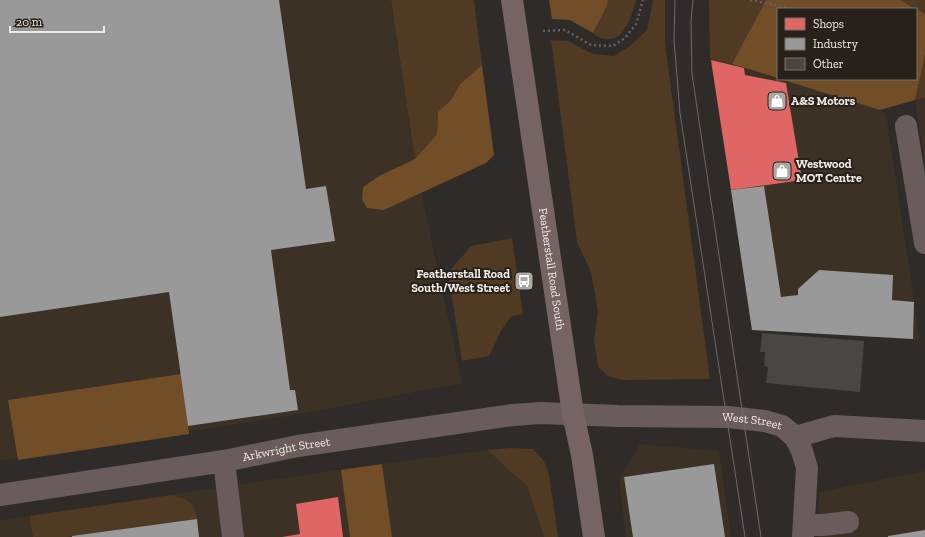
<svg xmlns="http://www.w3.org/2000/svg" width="925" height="537" font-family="'Zilla Slab',serif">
<rect width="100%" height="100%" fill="#2e2b28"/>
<path fill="#3b3124" d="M 0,0 L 391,0 L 417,172 L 462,383 L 301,414 L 0,461 Z
M 710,59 L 732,64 L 880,110 L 886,114 L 920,340 L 752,330 Z
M 640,444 L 719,451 L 731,537 L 626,537 L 619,480 Z
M 487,450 L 527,486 L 544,537 L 0,537 L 0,520 L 323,472 Z
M 925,471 L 925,537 L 818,537 L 819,492 Z"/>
<path fill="#3d3025" d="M 925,98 L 925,164 L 915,100 Z"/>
<path fill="#503a23" d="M 391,0 L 474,0 L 482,65 L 460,84 L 450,102 L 438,112 L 437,134 L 415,159 Z
M 608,0 L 636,0 C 632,15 624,46 601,38 C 598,37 595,35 593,33 L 607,6 Z
M 653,0 L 665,0 L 665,43 L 710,379 L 622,380 L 608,376 L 598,367 L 594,339 L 598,311 L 591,272 L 577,242 L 551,40 L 568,41 L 593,54 L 614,56 L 630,46 L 647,30 Z
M 709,0 L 766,0 L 732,64 L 710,59 Z
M 900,0 L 925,0 L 925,14 Z
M 925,55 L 925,98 L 915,100 Z
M 512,238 L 523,314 L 512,316 L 502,329 L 489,356 L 462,361 L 448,273 L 471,246 Z
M 511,448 L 533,449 L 544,461 L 549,474 L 558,537 L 544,537 L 527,486 L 487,450 Z
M 173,495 C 188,500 195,502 197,519 L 66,537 L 33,537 L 30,516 Z"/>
<path fill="#714e27" d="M 549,0 L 608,0 L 607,6 L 593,33 L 570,20 L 552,19 Z
M 766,0 L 900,0 L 925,14 L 925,55 L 915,100 L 880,110 L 780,79 L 916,79 L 916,9 L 778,9 L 778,78 L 732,64 Z
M 482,65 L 494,155 L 486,163 L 384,210 L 367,208 L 362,199 L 363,187 L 379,176 L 415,159 L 437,134 L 438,112 L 451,100 L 460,84 Z
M 181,374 L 189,434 L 18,460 L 8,400 Z
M 382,464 L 392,537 L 350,537 L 341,470 Z"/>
<path fill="#e06666" d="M 711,60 L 744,68 L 745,75 L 786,83 L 802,180 L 731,190 Z
M 338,497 L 343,537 L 282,537 L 300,534 L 296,504 Z"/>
<path fill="#999" d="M 0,0 L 279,0 L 306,189 L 326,186 L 335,241 L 271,250 L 290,390 L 295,390 L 298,410 L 188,426 L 169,292 L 0,317 Z
M 764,186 L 781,297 L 798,295 L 798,289 L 819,270 L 893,275 L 892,300 L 914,302 L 913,339 L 752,330 L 731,190 Z
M 714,464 L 725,537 L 633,537 L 624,477 Z
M 197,519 L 199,537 L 72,537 L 72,536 Z
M 925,530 L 925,537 L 888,537 L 888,536 Z"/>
<path fill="#494643" d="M 762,333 L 864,341 L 860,392 L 766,383 L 768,367 L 764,366 L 765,352 L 760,352 Z"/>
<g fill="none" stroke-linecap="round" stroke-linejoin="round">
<path stroke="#685f5e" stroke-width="2.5" stroke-dasharray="2 3" stroke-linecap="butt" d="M 750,0 L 796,9
M 543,31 L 565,30 L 591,45 L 613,46 L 625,38 L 636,24 L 643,0
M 916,50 L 925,55"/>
<g stroke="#6a5c5c" stroke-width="22">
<path d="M 906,126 L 925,243"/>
<path d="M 795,437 L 834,426 L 925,431"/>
<path d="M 224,461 L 233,537"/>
<path id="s1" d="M 0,495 L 224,461 L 298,446 L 513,415 L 541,413 L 618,416 L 728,417 L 765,421 L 782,426 L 795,437 L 802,451 L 807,468 L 803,537"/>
<path d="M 804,525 L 823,525 L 848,522"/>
</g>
<path stroke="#766464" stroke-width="22" id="s2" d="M 512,0 L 573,414 L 582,455 L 594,537"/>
<path stroke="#716867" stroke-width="1" d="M 675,0 L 674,40 L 680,113 L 745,537
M 693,0 L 691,21 L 692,74 L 761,537"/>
</g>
<defs>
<g id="shop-square" transform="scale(1)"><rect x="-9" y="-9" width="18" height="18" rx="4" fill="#aba7a3" stroke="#28211b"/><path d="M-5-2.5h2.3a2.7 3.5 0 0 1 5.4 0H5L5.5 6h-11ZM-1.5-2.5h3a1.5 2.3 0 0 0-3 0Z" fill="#fff"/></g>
<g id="bus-square" transform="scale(1)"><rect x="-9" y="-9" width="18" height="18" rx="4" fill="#aba7a3" stroke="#28211b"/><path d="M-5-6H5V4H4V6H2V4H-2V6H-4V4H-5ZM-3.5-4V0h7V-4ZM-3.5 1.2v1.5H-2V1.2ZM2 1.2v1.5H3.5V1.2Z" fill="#fff"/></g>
</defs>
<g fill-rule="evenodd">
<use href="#shop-square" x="777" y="101"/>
<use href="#shop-square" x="782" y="171"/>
<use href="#bus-square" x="524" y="281"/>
</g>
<g text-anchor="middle" stroke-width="4" stroke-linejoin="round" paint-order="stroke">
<g font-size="12" font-weight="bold" fill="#efeae5" stroke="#28211b" text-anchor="start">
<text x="791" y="105">A&amp;S Motors</text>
<text x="796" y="168">Westwood<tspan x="796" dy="14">MOT Centre</tspan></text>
<text x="510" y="278" text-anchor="end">Featherstall Road<tspan x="510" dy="14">South/West Street</tspan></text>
</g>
<g font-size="12" fill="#efeae5" stroke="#28211b">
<text dy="4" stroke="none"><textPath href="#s2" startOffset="272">Featherstall Road South</textPath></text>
<text dy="4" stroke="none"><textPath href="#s1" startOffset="759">West Street</textPath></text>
<text dy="4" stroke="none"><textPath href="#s1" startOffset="290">Arkwright Street</textPath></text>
</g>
</g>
<rect x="777" y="8" width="140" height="72" fill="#28211b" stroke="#78716c"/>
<rect x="785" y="18" width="20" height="12" fill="#e06666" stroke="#78716c"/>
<text x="813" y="28" font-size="12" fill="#efeae5">Shops</text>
<rect x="785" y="38" width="20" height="12" fill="#999999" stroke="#78716c"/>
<text x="813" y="48" font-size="12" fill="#efeae5">Industry</text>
<rect x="785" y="58" width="20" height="12" fill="#494643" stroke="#78716c"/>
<text x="813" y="68" font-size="12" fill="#efeae5">Other</text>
<path d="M10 26v6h94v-6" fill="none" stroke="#efeae5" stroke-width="2"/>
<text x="16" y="26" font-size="12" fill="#efeae5" stroke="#28211b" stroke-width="3" paint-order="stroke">20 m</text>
</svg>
